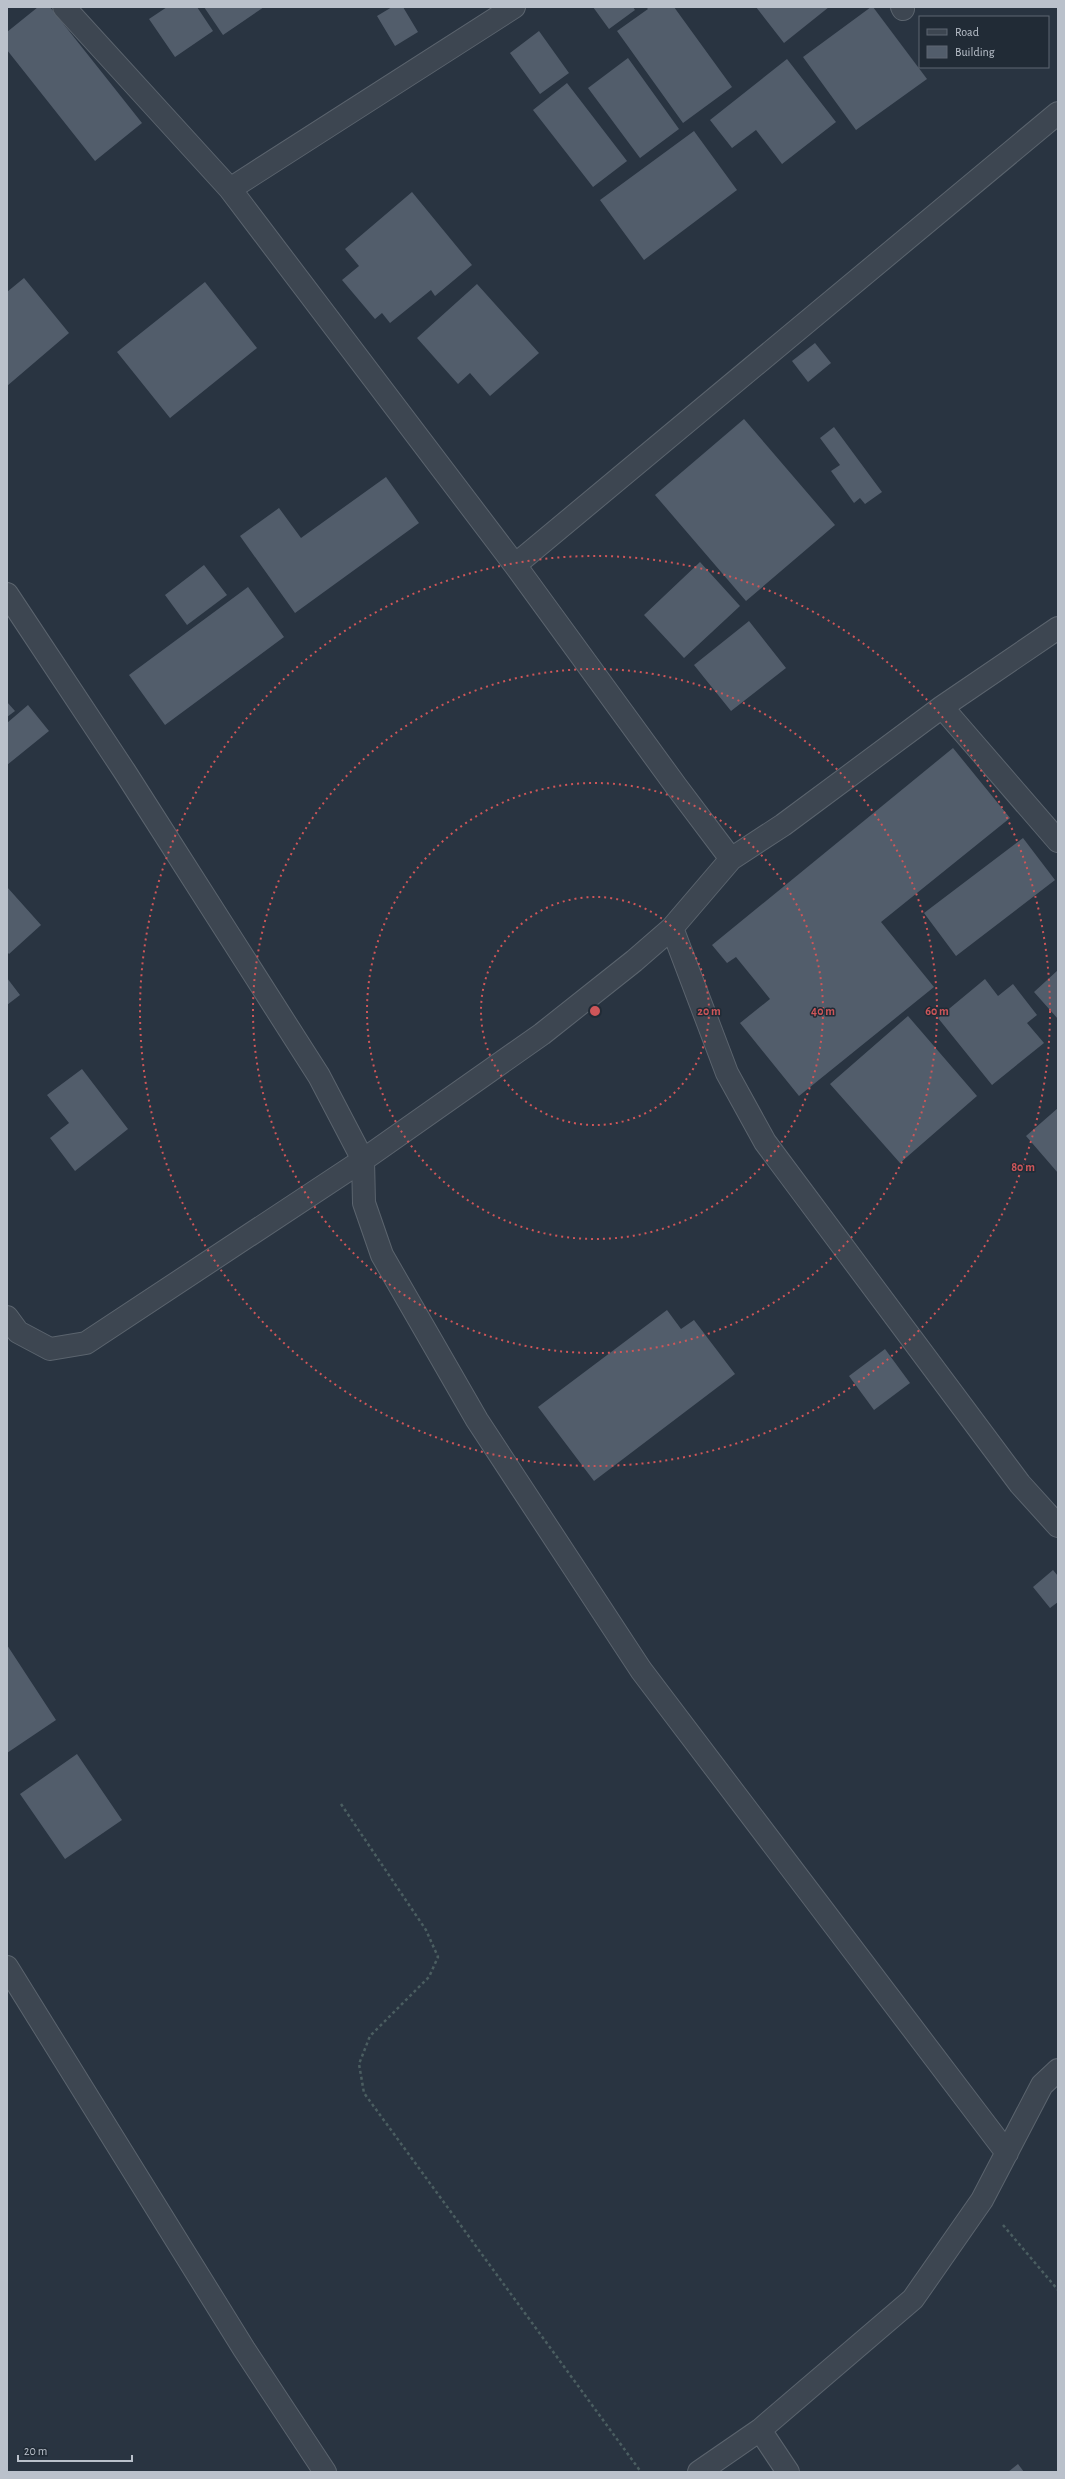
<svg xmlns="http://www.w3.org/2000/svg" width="1065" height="2479" font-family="'Alegreya Sans',sans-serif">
<rect width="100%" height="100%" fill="#293441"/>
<path fill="#525d6b" d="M 38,7 L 50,7 L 142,123 L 95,161 L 7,50 L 7,32 Z
M 167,7 L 197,7 L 213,31 L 175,57 L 149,19 Z
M 204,7 L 264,7 L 223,35 Z
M 392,7 L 403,7 L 418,32 L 395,46 L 377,16 Z
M 593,7 L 633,7 L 635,10 L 609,29 Z
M 646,7 L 674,7 L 732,87 L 683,123 L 617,31 L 648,9 Z
M 756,7 L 829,7 L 784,43 Z
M 871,7 L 873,7 L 927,79 L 856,130 L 803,57 Z
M 539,31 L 569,73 L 540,94 L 510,53 Z
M 628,58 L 679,129 L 640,158 L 588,88 Z
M 787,59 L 836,122 L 782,164 L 756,130 L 732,148 L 710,120 Z
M 567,83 L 627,161 L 593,187 L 533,110 Z
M 694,131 L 737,190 L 644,260 L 600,200 Z
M 412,192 L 472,265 L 435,296 L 431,290 L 390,323 L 382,313 L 375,319 L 342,280 L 359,266 L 345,249 Z
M 24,278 L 69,333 L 7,386 L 7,292 Z
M 205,282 L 257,348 L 170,418 L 117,352 Z
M 477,284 L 539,353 L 490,396 L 470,373 L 458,384 L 417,338 Z
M 815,343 L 831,363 L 808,382 L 792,361 Z
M 744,419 L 835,525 L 746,601 L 655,495 Z
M 834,427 L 882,492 L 865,504 L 860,498 L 854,503 L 831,471 L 840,465 L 820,438 Z
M 386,477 L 419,523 L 295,613 L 240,536 L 279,508 L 301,538 Z
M 700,562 L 740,606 L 684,658 L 644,615 Z
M 204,565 L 227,595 L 187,625 L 165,595 Z
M 248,587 L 284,637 L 165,725 L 129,675 Z
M 749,621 L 786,668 L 731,711 L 694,665 Z
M 7,702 L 15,711 L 7,717 Z
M 28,705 L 49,731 L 7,765 L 7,723 Z
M 953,748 L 1010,818 L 881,922 L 934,987 L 799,1096 L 740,1023 L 770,999 L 736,957 L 727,963 L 712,945 Z
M 1023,838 L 1055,880 L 956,956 L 924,913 Z
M 7,887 L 41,925 L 9,954 L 7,952 Z
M 1058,970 L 1058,1019 L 1034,992 Z
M 7,978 L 20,995 L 7,1005 Z
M 985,979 L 998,996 L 1013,984 L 1037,1015 L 1027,1023 L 1044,1043 L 992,1085 L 938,1018 Z
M 908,1016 L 977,1096 L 900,1163 L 830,1084 Z
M 82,1069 L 128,1129 L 75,1171 L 50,1138 L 69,1123 L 47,1095 Z
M 1058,1108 L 1058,1173 L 1026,1136 Z
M 667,1310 L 681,1329 L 694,1320 L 735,1374 L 594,1481 L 538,1407 Z
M 885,1349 L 910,1383 L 874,1410 L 849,1376 Z
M 1053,1570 L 1058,1576 L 1058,1602 L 1050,1608 L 1033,1587 Z
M 7,1645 L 56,1720 L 7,1753 Z
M 77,1754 L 122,1820 L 65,1859 L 20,1794 Z
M 1018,2464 L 1024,2472 L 1008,2472 Z"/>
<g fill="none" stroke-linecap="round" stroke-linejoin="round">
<g stroke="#5b646e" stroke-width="24">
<path id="minor" d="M 64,7 L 230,189 L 515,565 L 676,786 L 731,859
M 902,7 L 903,9
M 230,189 L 514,7
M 515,565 L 1058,113
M 7,594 L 125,772 L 319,1076 L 363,1160 L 364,1203 L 382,1255 L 477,1420 L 641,1670 L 1007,2153
M 942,707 L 1058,841
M 672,928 L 727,1073 L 765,1142 L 1020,1484 L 1058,1526
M 7,1317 L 18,1332 L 50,1349 L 86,1343 L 363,1160 L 542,1034 L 634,961 L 672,928 L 731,859 L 783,825 L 942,707 L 1058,628
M 7,1967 L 244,2349 L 325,2472
M 760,2430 L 788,2472
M 699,2472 L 760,2430 L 913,2299 L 982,2200 L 1042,2085 L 1058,2070"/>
</g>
<path stroke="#4b5e61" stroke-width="2.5" stroke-dasharray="3 3" stroke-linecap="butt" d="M 341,1804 L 426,1930 L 438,1957 L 429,1977 L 370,2036 L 359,2064 L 364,2093 L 641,2472
M 1003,2225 L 1058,2290"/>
<use href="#minor" stroke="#3d4651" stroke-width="22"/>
</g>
<g fill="none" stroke="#ce5659" stroke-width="2" stroke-dasharray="2 4">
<circle cx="595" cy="1011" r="114"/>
<circle cx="595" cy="1011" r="228"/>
<circle cx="595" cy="1011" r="342"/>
<circle cx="595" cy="1011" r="455"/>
</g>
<circle cx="595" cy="1011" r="6" fill="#ce5659" stroke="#212b36" stroke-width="2"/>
<g font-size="12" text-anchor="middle" font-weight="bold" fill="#ce5659" stroke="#212b36" stroke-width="3" stroke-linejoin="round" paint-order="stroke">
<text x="709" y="1015">20 m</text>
<text x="823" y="1015">40 m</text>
<text x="937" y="1015">60 m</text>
<text x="1023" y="1171">80 m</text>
</g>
<rect width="1065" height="2479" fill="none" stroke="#bac1cb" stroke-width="16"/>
<rect x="919" y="16" width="130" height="52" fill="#212b36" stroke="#5e6772"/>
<rect x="927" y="29" width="20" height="6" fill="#3d4651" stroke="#5e6772"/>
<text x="955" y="36" font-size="12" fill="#bac1cb">Road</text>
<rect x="927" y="46" width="20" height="12" fill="#525d6b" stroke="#5e6772"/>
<text x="955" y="56" font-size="12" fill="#bac1cb">Building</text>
<path d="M18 2455v6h114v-6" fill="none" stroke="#bac1cb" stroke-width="2"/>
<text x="24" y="2455" font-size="12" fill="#bac1cb" stroke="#212b36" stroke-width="3" paint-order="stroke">20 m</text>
</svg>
